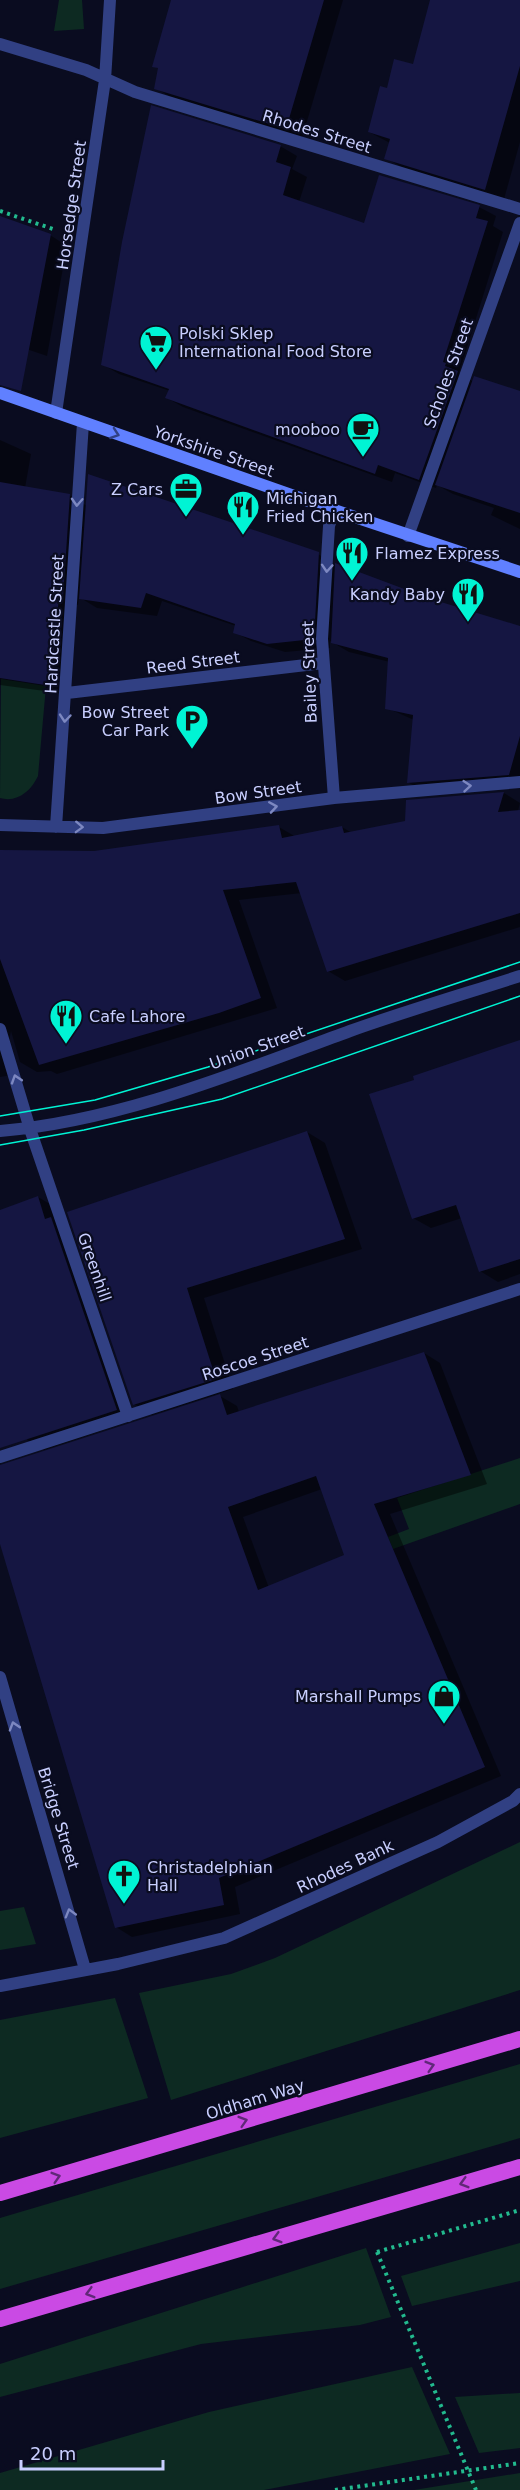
<svg xmlns="http://www.w3.org/2000/svg" width="520" height="2490" font-family="'DejaVu Sans',sans-serif">
<rect width="100%" height="100%" fill="#0a0c20"/>
<path fill="#0d2a22" d="M 59,0 L 82,0 L 84,29 L 54,31 Z
M 1,679 L 46,686 L 38,776 C 31,791 17,803 0,798 Z
M 520,1458 L 520,1504 L 393,1549 L 388,1537 L 409,1529 L 397,1498 Z
M 520,1842 L 520,1990 L 171,2100 L 139,1993 L 231,1974 L 275,1958 Z
M 24,1907 L 36,1944 L 0,1950 L 0,1911 Z
M 115,1998 L 148,2098 L 0,2138 L 0,2020 Z
M 520,2064 L 520,2138 L 0,2289 L 0,2218 Z
M 520,2243 L 520,2281 L 412,2306 L 401,2276 Z
M 366,2248 L 391,2317 L 360,2325 L 201,2344 L 0,2397 L 0,2364 Z
M 412,2367 L 450,2454 L 264,2490 L 0,2490 L 0,2473 L 209,2412 Z
M 520,2393 L 520,2448 L 479,2453 L 455,2397 Z
M 520,2473 L 520,2490 L 414,2490 Z"/>
<path fill="#0007" fill-rule="evenodd" d="M 172,0 L 343,0 L 302,138 L 172,98 L 156,88 L 160,69 L 154,66 Z
M 431,0 L 520,0 L 520,142 L 504,199 L 405,169 L 386,158 L 390,143 L 369,132 L 389,90 L 414,66 Z
M 280,146 L 297,156 L 292,169 L 307,177 L 299,202 L 365,225 L 479,207 L 496,216 L 493,226 L 503,232 L 459,373 L 474,382 L 520,393 L 520,529 L 491,515 L 494,508 L 453,494 L 437,485 L 436,488 L 395,473 L 392,482 L 183,407 L 167,398 L 170,391 L 119,374 L 102,364 Z
M 0,218 L 50,235 L 67,246 L 47,356 L 0,340 Z
M 0,440 L 31,454 L 25,488 L 69,495 L 87,506 L 318,554 L 335,565 L 430,601 L 520,629 L 520,784 L 426,792 L 409,783 L 414,720 L 387,708 L 390,662 L 349,652 L 330,641 L 330,648 L 285,652 L 251,641 L 234,632 L 236,626 L 162,601 L 157,616 L 97,608 L 79,597 L 78,605 L 74,604 L 67,694 L 0,685 Z
M 504,793 L 520,803 L 518,811 L 520,811 L 520,927 L 345,981 L 328,971 L 302,893 L 239,900 L 277,1008 L 57,1074 L 51,1071 L 37,1072 L 20,1062 L 11,1031 L 9,1041 L 18,1074 L 0,1077 L 0,851 L 94,852 L 279,827 L 296,837 L 342,827 L 352,833 L 406,822 Z
M 520,1041 L 520,1274 L 498,1282 L 480,1271 L 462,1218 L 431,1228 L 413,1218 L 416,1081 Z
M 307,1132 L 325,1143 L 362,1249 L 204,1298 L 233,1389 L 152,1415 L 134,1404 L 69,1213 Z
M 38,1197 L 55,1207 L 69,1229 L 134,1420 L 44,1450 L 27,1440 L 35,1429 L 0,1439 L 0,1211 Z
M 424,1353 L 440,1363 L 487,1484 L 390,1514 L 501,1776 L 235,1887 L 240,1914 L 132,1937 L 116,1927 L 0,1535 L 0,1478 L 220,1396 L 237,1406 L 239,1412 ZM 322,1489 L 346,1556 L 269,1588 L 243,1517 Z"/>
<path fill="#151642" fill-rule="evenodd" d="M 171,0 L 324,0 L 286,129 L 154,89 L 158,68 L 152,67 Z
M 430,0 L 520,0 L 520,66 L 485,190 L 384,159 L 390,139 L 368,132 L 380,86 L 387,88 L 394,59 L 413,64 Z
M 151,105 L 281,145 L 276,162 L 291,167 L 283,195 L 364,223 L 379,175 L 480,205 L 476,218 L 488,221 L 443,362 L 446,363 L 445,366 L 458,371 L 419,480 L 378,465 L 375,474 L 165,398 L 169,389 L 101,365 L 122,242 Z
M 0,216 L 51,234 L 21,391 L 0,385 Z
M 474,376 L 520,391 L 520,513 L 435,485 Z
M 88,474 L 319,552 L 314,639 L 267,644 L 233,633 L 235,624 L 146,593 L 141,608 L 79,599 Z
M 0,482 L 70,494 L 63,597 L 59,596 L 51,686 L 0,678 Z
M 335,563 L 431,599 L 520,626 L 520,736 L 509,775 L 407,783 L 413,715 L 385,709 L 388,658 L 331,643 Z
M 504,792 L 498,812 L 520,810 L 520,913 L 327,972 L 296,882 L 223,890 L 261,998 L 219,1013 L 39,1065 L 0,959 L 0,850 L 94,851 L 279,825 L 282,838 L 342,826 L 344,833 L 405,821 L 406,800 Z
M 520,1040 L 520,1259 L 479,1272 L 456,1205 L 412,1219 L 369,1094 L 414,1080 L 413,1076 Z
M 307,1131 L 345,1239 L 187,1288 L 216,1379 L 133,1405 L 67,1212 Z
M 38,1196 L 45,1219 L 51,1217 L 117,1410 L 0,1448 L 0,1210 Z
M 424,1352 L 471,1475 L 374,1504 L 485,1767 L 219,1878 L 224,1905 L 115,1928 L 0,1544 L 0,1465 L 220,1394 L 227,1415 ZM 316,1476 L 344,1555 L 258,1590 L 228,1507 Z"/>
<g fill="none" stroke-linecap="round" stroke-linejoin="round">
<path stroke="#22ba8e" stroke-width="4" stroke-dasharray="3 4.5" stroke-linecap="butt" d="M 0,211 L 53,229
M 377,2252 L 520,2210
M 335,2490 L 520,2463"/>
<path stroke="#314083" stroke-width="12" d="M 0,44 L 86,70 L 135,92 L 520,209
M 56,413 L 105,80 L 110,0
M 334,510 L 329,526 L 322,639 L 334,798
M 408,536 L 520,223
M 67,693 L 323,663
M 0,825 L 103,828 L 334,798 L 520,782
M 56,827 L 83,423
M 0,1029 L 30,1129 L 128,1416
M 0,1131 C 120,1121 238,1072 350,1031 C 406,1011 464,994 520,976
M 0,1457 L 520,1289
M 0,1677 L 85,1969
M 0,1986 L 118,1964 L 224,1938 L 438,1842 L 513,1801 L 520,1794"/>
<path stroke="#6080ff" stroke-width="12" d="M 0,393 L 334,510 L 520,572"/>
<path stroke="#ca4ae4" stroke-width="16" d="M 0,2193 L 520,2039
M 0,2319 L 520,2167"/>
<path stroke="#00f4d4" stroke-width="1.5" d="M 0,1116 L 95,1100 L 208,1067 L 520,962
M 0,1145 L 84,1130 L 222,1099 L 520,996"/>
<path stroke="#22ba8e" stroke-width="4" stroke-dasharray="3 4.5" stroke-linecap="butt" d="M 377,2252 L 476,2490"/>
</g>
<defs><path id="oneway-chevron" d="M-2-3.5L2.5 0L-2 3.5" fill="none" stroke-width="1.6" stroke-linecap="round" stroke-linejoin="round" transform="scale(1.5)"/></defs>
<use stroke="#314084" href="#oneway-chevron" transform="translate(115 434) rotate(19)"/>
<g stroke="#7d88c1">
<use href="#oneway-chevron" transform="translate(77 502) rotate(93)"/>
<use href="#oneway-chevron" transform="translate(327 568) rotate(94)"/>
<use href="#oneway-chevron" transform="translate(65 718) rotate(95)"/>
<use href="#oneway-chevron" transform="translate(467 786) rotate(-5)"/>
<use href="#oneway-chevron" transform="translate(273 807) rotate(-9)"/>
<use href="#oneway-chevron" transform="translate(79 827) rotate(2)"/>
<use href="#oneway-chevron" transform="translate(16 1079) rotate(-108)"/>
<use href="#oneway-chevron" transform="translate(14 1726) rotate(-107)"/>
<use href="#oneway-chevron" transform="translate(70 1913) rotate(-106)"/>
</g>
<g stroke="#602878">
<use href="#oneway-chevron" transform="translate(430 2066) rotate(-17)"/>
<use href="#oneway-chevron" transform="translate(243 2121) rotate(-17)"/>
<use href="#oneway-chevron" transform="translate(56 2177) rotate(-17)"/>
<use href="#oneway-chevron" transform="translate(464 2183) rotate(164)"/>
<use href="#oneway-chevron" transform="translate(277 2238) rotate(164)"/>
<use href="#oneway-chevron" transform="translate(90 2293) rotate(164)"/>
</g>
<defs>
<g id="supermarket-pin" transform="scale(1.725)"><path d="M0 17L-7.5 6A9.5 9.5 0 1 1 7.5 6Z" fill="#00f4d4" stroke="#0a0c20"/><path d="M-6-5.5h2.5l.6 2H6L4.5 2H-2.5L-4.4-4H-6ZM-1.5 3.2a1.3 1.3 0 1 0 .1 0ZM3 3.2a1.3 1.3 0 1 0 .1 0Z" fill="#111"/></g>
<g id="cafe-pin" transform="scale(1.725)"><path d="M0 17L-7.5 6A9.5 9.5 0 1 1 7.5 6Z" fill="#00f4d4" stroke="#0a0c20"/><path d="M-5.5-4.5H6V0H3Q3 3.5 0 3.5H-2.5Q-5.5 3.5-5.5 0ZM3-3.2v2h1.7v-2ZM-6 4.5H4V6H-6Z" fill="#111"/></g>
<g id="office-pin" transform="scale(1.725)"><path d="M0 17L-7.5 6A9.5 9.5 0 1 1 7.5 6Z" fill="#00f4d4" stroke="#0a0c20"/><path d="M-6-3h4V-5.5h4V-3h4V5H-6ZM-1-4.5V-3h2v-1.5ZM-6 0V1H6V0Z" fill="#111"/></g>
<g id="restaurant-pin" transform="scale(1.725)"><path d="M0 17L-7.5 6A9.5 9.5 0 1 1 7.5 6Z" fill="#00f4d4" stroke="#0a0c20"/><path d="M-5-6h1v4h1v-4h1v4h1v-4h1v5L-1.5 .5V6h-2V.5L-5-1ZM5-6V6H3V1.5H1.5Q1.5-4 5-6Z" fill="#111"/></g>
<g id="parking-pin" transform="scale(1.725)"><path d="M0 17L-7.5 6A9.5 9.5 0 1 1 7.5 6Z" fill="#00f4d4" stroke="#0a0c20"/><path d="M-3.5-5.5H1a3.5 3.5 0 0 1 0 7H-1V5.5H-3.5ZM-1-3.4V-.6H.8a1.4 1.4 0 0 0 0-2.8Z" fill="#111"/></g>
<g id="shop-pin" transform="scale(1.725)"><path d="M0 17L-7.5 6A9.5 9.5 0 1 1 7.5 6Z" fill="#00f4d4" stroke="#0a0c20"/><path d="M-5-2.5h2.3a2.7 3.5 0 0 1 5.4 0H5L5.5 6h-11ZM-1.5-2.5h3a1.5 2.3 0 0 0-3 0Z" fill="#111"/></g>
<g id="church-pin" transform="scale(1.725)"><path d="M0 17L-7.5 6A9.5 9.5 0 1 1 7.5 6Z" fill="#00f4d4" stroke="#0a0c20"/><path d="M-1.2-6h2.4v3.5h3.3v2.4h-3.3V6h-2.4V-.1h-3.3v-2.4h3.3Z" fill="#111"/></g>
</defs>
<g fill-rule="evenodd">
<use href="#supermarket-pin" x="156" y="342"/>
<use href="#cafe-pin" x="363" y="429"/>
<use href="#office-pin" x="186" y="489"/>
<use href="#restaurant-pin" x="243" y="507"/>
<use href="#restaurant-pin" x="352" y="553"/>
<use href="#restaurant-pin" x="468" y="594"/>
<use href="#parking-pin" x="192" y="721"/>
<use href="#restaurant-pin" x="66" y="1016"/>
<use href="#shop-pin" x="444" y="1696"/>
<use href="#church-pin" x="124" y="1876"/>
</g>
<g text-anchor="middle" stroke-width="4.5" stroke-linejoin="round" paint-order="stroke">
<g font-size="16" fill="#c9cfff" stroke="#0a0c20">
<text transform="translate(317 131) rotate(17)" y="6">Rhodes Street</text>
<text transform="translate(71 205) rotate(-82)" y="6">Horsedge Street</text>
<text transform="translate(448 373) rotate(-70)" y="6">Scholes Street</text>
<text transform="translate(214 451) rotate(19)" y="6">Yorkshire Street</text>
<text transform="translate(54 624) rotate(-87)" y="6">Hardcastle Street</text>
<text transform="translate(193 662) rotate(-7)" y="6">Reed Street</text>
<text transform="translate(309 672) rotate(-92)" y="6">Bailey Street</text>
<text transform="translate(258 792) rotate(-8)" y="6">Bow Street</text>
<text transform="translate(257 1047) rotate(-20)" y="6">Union Street</text>
<text transform="translate(95 1267) rotate(71)" y="6">Greenhill</text>
<text transform="translate(255 1358) rotate(-18)" y="6">Roscoe Street</text>
<text transform="translate(59 1818) rotate(73)" y="6">Bridge Street</text>
<text transform="translate(345 1866) rotate(-25)" y="6">Rhodes Bank</text>
<text transform="translate(255 2099) rotate(-17)" y="6">Oldham Way</text>
</g>
<g font-size="16" fill="#c9cfff" stroke="#0a0c20" text-anchor="start">
<text x="179" y="339">Polski Sklep<tspan x="179" dy="18">International Food Store</tspan></text>
<text x="340" y="435" text-anchor="end">mooboo</text>
<text x="163" y="495" text-anchor="end">Z Cars</text>
<text x="266" y="504">Michigan<tspan x="266" dy="18">Fried Chicken</tspan></text>
<text x="375" y="559">Flamez Express</text>
<text x="445" y="600" text-anchor="end">Kandy Baby</text>
<text x="169" y="718" text-anchor="end">Bow Street<tspan x="169" dy="18">Car Park</tspan></text>
<text x="89" y="1022">Cafe Lahore</text>
<text x="421" y="1702" text-anchor="end">Marshall Pumps</text>
<text x="147" y="1873">Christadelphian<tspan x="147" dy="18">Hall</tspan></text>
</g>
</g>
<path d="M21 2460v9h142v-9" fill="none" stroke="#c9cfff" stroke-width="3"/>
<text x="30" y="2460" font-size="18" fill="#c9cfff" stroke="#0a0c20" stroke-width="4.5" paint-order="stroke">20 m</text>
</svg>
